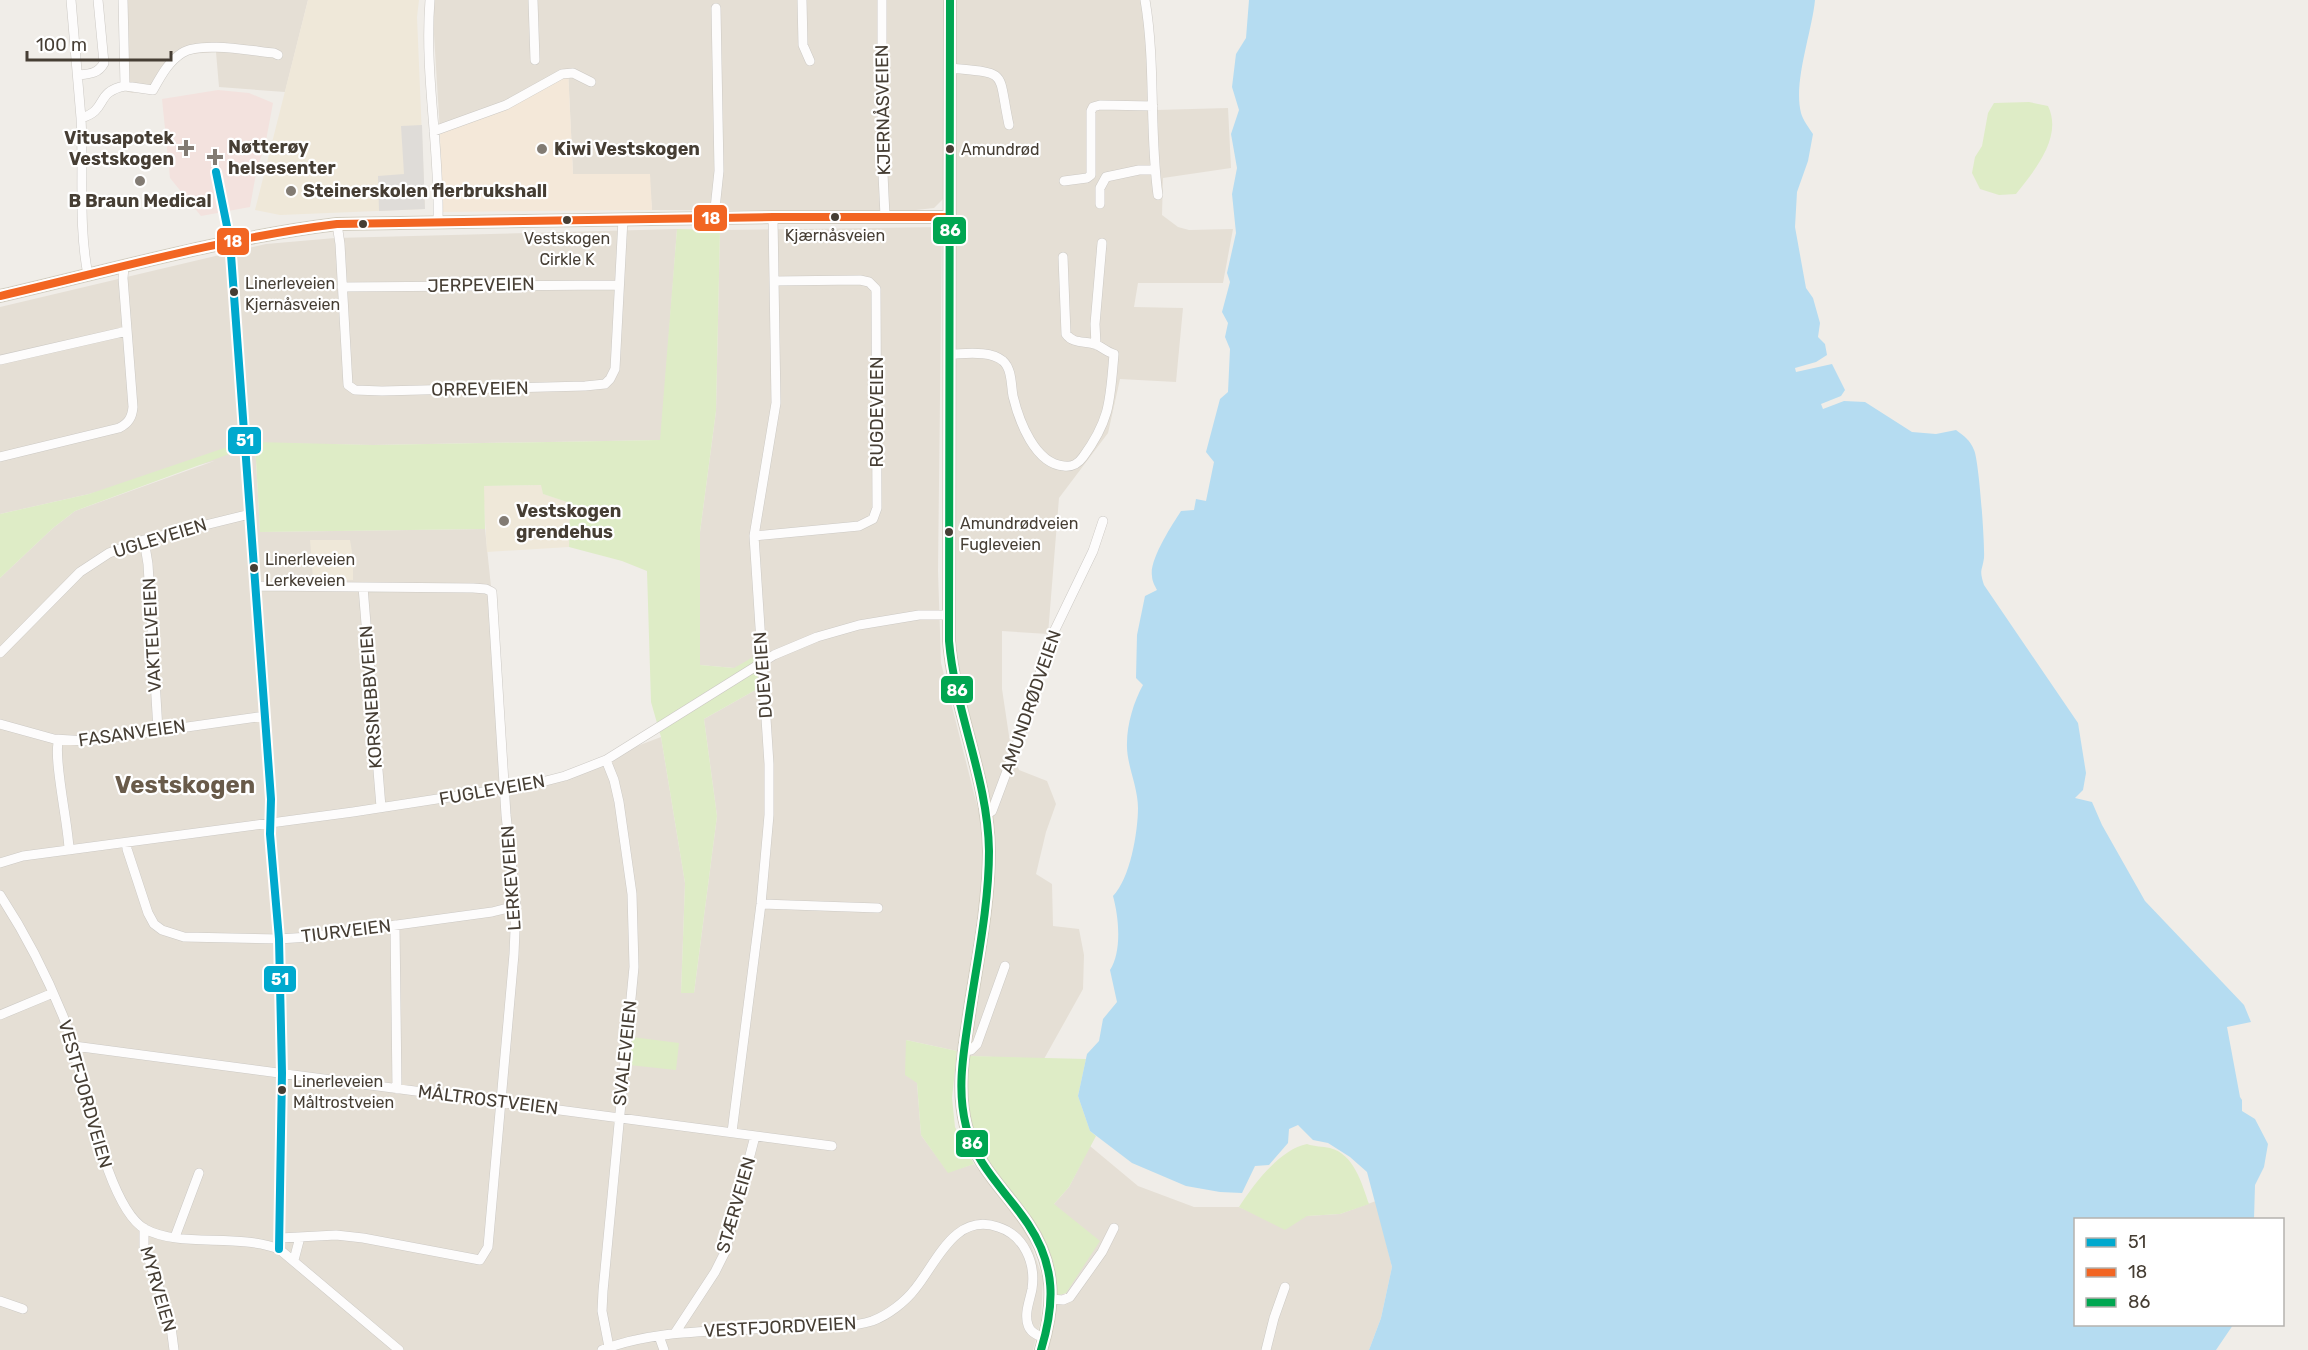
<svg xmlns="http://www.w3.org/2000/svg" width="2308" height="1350" font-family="Rubik,sans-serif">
<rect width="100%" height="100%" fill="#f0ede8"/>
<path fill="#e5dfd5" d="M 118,0 L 308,0 L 285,92 L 219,87 L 216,52 L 190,54 L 169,66 L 156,85 L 132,93 L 123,90 Z
M 434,0 L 945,0 L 943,199 L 934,208 L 907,211 L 652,210 L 649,174 L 573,174 L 568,70 L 517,97 L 440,132 L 433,18 Z
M 956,0 L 1147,0 L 1156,110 L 1228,108 L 1231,168 L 1163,178 L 1162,215 L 1178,227 L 1189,230 L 1233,229 L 1223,283 L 1138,283 L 1134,307 L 1183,308 L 1176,382 L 1120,379 L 1108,433 L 1059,498 L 1048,634 L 1002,631 L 1002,689 L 1011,749 L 1019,770 L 1047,781 L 1056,804 L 1046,832 L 1036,874 L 1052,884 L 1053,926 L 1079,929 L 1084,955 L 1083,989 L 1044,1059 L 970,1056 L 993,850 L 954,645 Z
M 942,227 L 938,571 L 941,663 L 982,825 L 983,879 L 957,1051 L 906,1040 L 917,1083 L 921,1135 L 948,1172 L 974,1164 L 1026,1230 L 1043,1279 L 1041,1320 L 1033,1350 L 0,1350 L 0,578 L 53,528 L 75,511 L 214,461 L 89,494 L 0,514 L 0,307 L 266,244 L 335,238 L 677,229 L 661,440 L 373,445 L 255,443 L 260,532 L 485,529 L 493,606 L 506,786 L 566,773 L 661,737 L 685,883 L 681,993 L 694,993 L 717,816 L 704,719 L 759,688 L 734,668 L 700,665 L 700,532 L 716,411 L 720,230 Z
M 1090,1146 L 1138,1186 L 1194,1207 L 1239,1207 L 1259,1215 L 1307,1216 L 1340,1214 L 1376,1201 L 1392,1267 L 1381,1318 L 1369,1350 L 1048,1350 L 1056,1296 L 1066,1293 L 1054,1204 L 1069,1187 Z"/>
<path fill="#f4e8d9" d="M 568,69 L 573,174 L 650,174 L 652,210 L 441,212 L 440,132 L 517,97 Z"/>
<path fill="#efe8d9" d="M 308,0 L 419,0 L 417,17 L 425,209 L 280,215 L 255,210 Z
M 542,485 L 543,494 L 570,503 L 569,547 L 487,552 L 483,486 Z
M 310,540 L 350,540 L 353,558 L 353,580 L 313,579 Z"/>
<path fill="#f3e2de" d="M 218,90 L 249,93 L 273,103 L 265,146 L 257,168 L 250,207 L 201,216 L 170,178 L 162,99 Z"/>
<path fill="#deecc6" d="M 2029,102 L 2048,106 C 2063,137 2035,170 2016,194 L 1999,195 L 1980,189 L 1972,173 L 1975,157 L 1982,146 L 1988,113 L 1994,103 Z
M 677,229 L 720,230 L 716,411 L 700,532 L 700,665 L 734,668 L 755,656 L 759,688 L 704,719 L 717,816 L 694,993 L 681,993 L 685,883 L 661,737 L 651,702 L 647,571 L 622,561 L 569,547 L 570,503 L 543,494 L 541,485 L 484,486 L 485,529 L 260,532 L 255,442 L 373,445 L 660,440 Z
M 239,443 L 240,450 L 75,511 L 53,528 L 0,578 L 0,514 L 89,494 Z
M 632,1037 L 679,1043 L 676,1070 L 629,1065 Z
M 906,1040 L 957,1051 L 952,1098 L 955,1127 L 974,1164 L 948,1173 L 921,1135 L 917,1083 L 905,1075 Z
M 970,1056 L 1086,1059 L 1078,1096 L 1090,1131 L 1096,1136 L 1069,1187 L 1054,1204 L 1100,1241 L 1066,1293 L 1056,1296 C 1055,1257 1043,1229 1017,1200 C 1012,1194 1005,1189 1001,1183 C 984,1162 966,1120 966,1093 C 966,1081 969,1068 970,1056 Z
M 1307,1144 C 1315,1147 1322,1146 1330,1148 C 1354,1154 1362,1184 1369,1204 L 1340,1214 L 1307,1216 L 1285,1230 L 1239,1207 C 1253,1185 1280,1149 1307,1144 Z"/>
<path fill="#dfdcd8" d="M 422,125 L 425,209 L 379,211 L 378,176 L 404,174 L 401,126 Z"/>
<path fill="#b5dcf1" d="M 1249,0 L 1815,0 C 1812,32 1793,82 1801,113 C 1803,120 1809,128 1813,134 L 1808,161 L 1797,192 L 1795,227 L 1806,288 L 1813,298 L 1820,323 L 1818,337 L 1825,344 L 1827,355 L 1816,362 L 1795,368 L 1796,372 L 1832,364 L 1845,390 L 1841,396 L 1821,404 L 1823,409 L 1844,401 L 1865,402 L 1912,432 L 1936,434 L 1956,430 C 1964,436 1970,440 1974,450 C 1979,460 1985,545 1984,558 C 1982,572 1979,569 1984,585 L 2078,723 L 2086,773 L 2083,790 L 2075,798 L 2092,802 L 2102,825 L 2145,901 L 2244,1005 L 2251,1022 L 2227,1027 L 2240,1097 L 2242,1100 L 2242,1111 L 2255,1119 L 2268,1144 L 2264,1167 L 2255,1185 L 2254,1219 L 2076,1220 L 2076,1324 L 2233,1325 L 2216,1350 L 1369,1350 L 1381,1318 L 1392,1267 L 1367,1172 L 1350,1157 L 1328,1143 L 1313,1140 L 1298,1125 L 1289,1129 L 1288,1143 L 1269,1165 L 1255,1166 L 1242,1193 L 1220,1192 L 1186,1186 L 1132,1163 L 1090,1131 L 1078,1096 L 1087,1054 L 1099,1041 L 1103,1019 L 1117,1002 L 1110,970 C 1122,951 1119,918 1113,896 C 1130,879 1138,832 1138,808 C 1138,786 1126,764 1127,743 C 1127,724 1134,701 1143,685 L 1136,678 L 1137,635 L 1145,596 L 1157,590 C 1155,586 1152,581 1152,576 C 1149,560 1172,525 1181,511 L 1194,510 L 1196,499 L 1206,501 L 1214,462 L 1206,452 L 1220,399 L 1228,392 L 1230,349 L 1225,337 L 1228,323 L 1222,312 L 1230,282 L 1227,273 L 1236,233 L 1232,194 L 1237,168 L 1231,134 L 1239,110 L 1232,87 L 1236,54 L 1246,38 Z"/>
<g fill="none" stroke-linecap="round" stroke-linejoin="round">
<g stroke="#ccc9c4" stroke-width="10">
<path id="street" d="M 71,0 L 81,118
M 430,0 C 424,74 440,148 438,221
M 533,0 L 535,60
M 802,0 L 803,45 L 810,61
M 882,0 L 882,153 L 885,216
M 1145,0 C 1156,64 1149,131 1158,195
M 950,68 C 1010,74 997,69 1009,125
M 78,75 C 89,74 98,74 104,63 L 98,0
M 125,86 L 153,90 C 161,76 168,62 182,53 C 200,41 252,51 274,53 L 278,55
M 434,131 L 506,105 L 562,74 L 573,73 L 591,82
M 216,172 L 230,241 L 271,799 L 270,834 L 279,939 L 282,1073 L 279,1249
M 1064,181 L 1087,178 L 1091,175 L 1091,111 L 1093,107 L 1100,105 L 1153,106
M 1100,204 L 1100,188 L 1106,177 L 1139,170 L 1155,170
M 714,218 L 719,171 L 716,8
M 337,224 L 340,244 L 348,385 L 355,390 L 382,391 L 585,386 L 605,384 L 610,379 L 615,369 L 623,219
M 88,275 C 78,224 84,171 81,118 C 109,110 94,92 125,86 L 123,0
M 342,287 L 619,285
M 1096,345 L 1095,324 L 1102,243
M 949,354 C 965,354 990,350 1003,361 C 1012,369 1011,385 1013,396 C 1019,421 1035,464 1064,466 C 1073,467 1078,464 1083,457 C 1111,419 1110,399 1114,354 C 1107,352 1103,348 1097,345 C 1086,340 1074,345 1066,334 L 1063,257
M 0,360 L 127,331
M 0,457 L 119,428 C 129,423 132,417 133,407 L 123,278 L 124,267
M 754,536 L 859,526 L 873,519 L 877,508 L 876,289 L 869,282 L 860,280 L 774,281
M 144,540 L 148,564 L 158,730
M 256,586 L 473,588 L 486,589 L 492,592 L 506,815 L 516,906 L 514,954 L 488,1247 L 480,1260 L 363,1238 L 336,1235 L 280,1238
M 363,587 L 381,807
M 0,653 L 80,572 L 109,553 L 144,540 L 250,514
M 0,724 L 54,739 L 88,741 L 265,716
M 59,740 C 52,753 69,828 69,850
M 606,760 L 614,780 L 619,802 L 632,894 L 634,967 L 603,1291 L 602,1311 L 609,1347
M 986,815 L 992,811 L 1023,728 L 1050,640 L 1093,551 L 1103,521
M 127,844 L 127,849 L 148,913 L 154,924 L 162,930 L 184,937 L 279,939 L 309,937 L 492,912 L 516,906
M 0,863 L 23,856 L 353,812 L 534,784 L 565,776 L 606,760 L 774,655 L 817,637 L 859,625 L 919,615 L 949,615
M 0,895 C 25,933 46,974 63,1016 C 82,1064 104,1206 145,1229 C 180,1248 237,1233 279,1249 L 399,1350
M 761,904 L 878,908
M 395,925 L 397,1089
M 0,1015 L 53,993
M 74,1046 L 832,1146
M 964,1051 L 971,1050 L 977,1044 L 1005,966
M 732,1132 L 761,904 L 769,815 L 769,764 L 754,536 L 776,403 L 773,217
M 144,1228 L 144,1246 L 170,1319 L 174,1350
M 175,1237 L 199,1173
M 294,1260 L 300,1237
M 1051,1299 L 1063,1300 L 1070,1297 L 1102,1252 L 1114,1228
M 0,1301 L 23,1309
M 675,1333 L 715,1272 L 725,1252 L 755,1136
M 659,1336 L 664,1350
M 602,1350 C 650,1331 704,1332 754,1329 C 771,1328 788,1324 804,1324 C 826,1325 850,1328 872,1321 C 888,1315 905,1302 915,1289 C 937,1262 955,1212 998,1227 C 1024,1235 1036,1263 1032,1289 C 1030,1300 1024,1313 1028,1325 C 1030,1332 1038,1336 1045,1338
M 1266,1350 L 1274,1318 L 1285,1287"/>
</g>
<g stroke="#d1ccbf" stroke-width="14">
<path id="secondary" d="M 950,0 L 949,641 C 955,712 988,779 989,851 C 989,907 976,966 968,1022 C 963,1056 957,1091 966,1126 C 976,1166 1006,1191 1028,1224 C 1056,1266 1055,1304 1041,1350
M 0,296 C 112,270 223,238 337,224 L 773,217 L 950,217"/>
</g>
<use href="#street" stroke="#fdfcfc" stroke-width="9"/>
<use href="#secondary" stroke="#f6f4ee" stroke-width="12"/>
<g stroke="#fff" stroke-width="12">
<path id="bus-1" d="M 216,172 L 230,241 L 271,799 L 270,834 L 279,939 L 282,1073 L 279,1249"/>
</g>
<g stroke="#fff" stroke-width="12">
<path id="bus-2" d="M 0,296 C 112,270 223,238 337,224 L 773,217 L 950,217"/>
</g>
<g stroke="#fff" stroke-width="12">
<path id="bus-3" d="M 950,0 L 949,641 C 955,712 988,779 989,851 C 989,907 976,966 968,1022 C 963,1056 957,1091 966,1126 C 976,1166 1006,1191 1028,1224 C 1056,1266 1055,1304 1041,1350"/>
</g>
<use href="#bus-1" stroke="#00a9ce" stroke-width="8"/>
<use href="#bus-2" stroke="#f26522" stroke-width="8"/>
<use href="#bus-3" stroke="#00a651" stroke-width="8"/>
</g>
<g fill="#827b73" stroke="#fff" stroke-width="2">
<path d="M183 139h6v6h6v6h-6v6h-6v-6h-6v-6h6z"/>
<circle cx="542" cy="149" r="6"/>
<path d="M212 148h6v6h6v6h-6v6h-6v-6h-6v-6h6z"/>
<circle cx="140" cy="181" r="6"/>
<circle cx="291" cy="191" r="6"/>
<circle cx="504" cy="521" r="6"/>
</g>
<g fill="#463e34" stroke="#fff" stroke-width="2">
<circle cx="950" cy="149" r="5"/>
<circle cx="835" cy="217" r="5"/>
<circle cx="567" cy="220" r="5"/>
<circle cx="363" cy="224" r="5"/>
<circle cx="234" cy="292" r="5"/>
<circle cx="949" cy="532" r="5"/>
<circle cx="254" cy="568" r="5"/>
<circle cx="282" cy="1090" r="5"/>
</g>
<g text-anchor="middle" stroke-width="4.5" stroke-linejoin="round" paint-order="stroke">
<g font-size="16" fill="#463e34" stroke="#fff" text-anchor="start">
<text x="961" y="155">Amundrød</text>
<text x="835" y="241" text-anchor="middle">Kjærnåsveien</text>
<text x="567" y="244" text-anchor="middle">Vestskogen<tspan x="567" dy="21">Cirkle K</tspan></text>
<text x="245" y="289">Linerleveien<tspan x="245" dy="21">Kjernåsveien</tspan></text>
<text x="960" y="529">Amundrødveien<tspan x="960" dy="21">Fugleveien</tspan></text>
<text x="265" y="565">Linerleveien<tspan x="265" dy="21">Lerkeveien</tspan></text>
<text x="293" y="1087">Linerleveien<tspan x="293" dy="21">Måltrostveien</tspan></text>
</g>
<g font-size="18" fill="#463e34" stroke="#fff">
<text transform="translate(883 110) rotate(-91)" y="6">KJERNÅSVEIEN</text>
<text transform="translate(481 285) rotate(-1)" y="6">JERPEVEIEN</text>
<text transform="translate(480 389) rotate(-1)" y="6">ORREVEIEN</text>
<text transform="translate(877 412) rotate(-90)" y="6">RUGDEVEIEN</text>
<text transform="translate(160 538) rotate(-17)" y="6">UGLEVEIEN</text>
<text transform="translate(152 635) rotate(-93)" y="6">VAKTELVEIEN</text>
<text transform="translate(763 675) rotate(-94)" y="6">DUEVEIEN</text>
<text transform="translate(371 697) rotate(-94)" y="6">KORSNEBBVEIEN</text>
<text transform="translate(1031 702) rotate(-71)" y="6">AMUNDRØDVEIEN</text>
<text transform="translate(132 733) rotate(-8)" y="6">FASANVEIEN</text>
<text transform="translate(492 790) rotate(-10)" y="6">FUGLEVEIEN</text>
<text transform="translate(511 878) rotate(-94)" y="6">LERKEVEIEN</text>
<text transform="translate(346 931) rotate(-7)" y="6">TIURVEIEN</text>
<text transform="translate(625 1053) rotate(-84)" y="6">SVALEVEIEN</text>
<text transform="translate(85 1094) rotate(74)" y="6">VESTFJORDVEIEN</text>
<text transform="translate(488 1100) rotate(7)" y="6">MÅLTROSTVEIEN</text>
<text transform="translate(736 1205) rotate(-74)" y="6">STÆRVEIEN</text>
<text transform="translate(158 1289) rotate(74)" y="6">MYRVEIEN</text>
<text transform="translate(780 1327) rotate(-3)" y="6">VESTFJORDVEIEN</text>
</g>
<g font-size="18" font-weight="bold" fill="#463e34" stroke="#fff" text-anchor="start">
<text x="174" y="144" text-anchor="end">Vitusapotek<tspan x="174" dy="21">Vestskogen</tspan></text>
<text x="228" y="153">Nøtterøy<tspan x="228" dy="21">helsesenter</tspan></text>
<text x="554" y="155">Kiwi Vestskogen</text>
<text x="303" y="197">Steinerskolen flerbrukshall</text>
<text x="140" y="207" text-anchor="middle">B Braun Medical</text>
<text x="516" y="517">Vestskogen<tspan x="516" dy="21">grendehus</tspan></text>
</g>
<g font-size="24" font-weight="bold" fill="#695b4a" stroke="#fff">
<text x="185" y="793">Vestskogen</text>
</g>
</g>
<g stroke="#fff" stroke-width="2">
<rect x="693" y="204" width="35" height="28" rx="6" fill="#f26522"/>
<rect x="932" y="216" width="35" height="29" rx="6" fill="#00a651"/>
<rect x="216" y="227" width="34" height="29" rx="6" fill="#f26522"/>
<rect x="227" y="426" width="35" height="29" rx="6" fill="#00a9ce"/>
<rect x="940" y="675" width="34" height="29" rx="6" fill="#00a651"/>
<rect x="263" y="965" width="34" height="28" rx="6" fill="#00a9ce"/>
<rect x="955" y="1129" width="34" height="29" rx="6" fill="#00a651"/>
</g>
<g font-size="16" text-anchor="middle" font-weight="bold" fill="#fff">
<text x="711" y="224">18</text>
<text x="950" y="236">86</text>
<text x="233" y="247">18</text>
<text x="245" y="446">51</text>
<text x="957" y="696">86</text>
<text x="280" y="985">51</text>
<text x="972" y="1149">86</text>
</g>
<rect x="2074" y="1218" width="210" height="108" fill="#ffffff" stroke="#b5b2ae" stroke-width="1.5"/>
<rect x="2086" y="1238" width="30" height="9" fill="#00a9ce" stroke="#b5b2ae" stroke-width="1.5"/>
<text x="2128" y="1248" font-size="18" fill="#463e34">51</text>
<rect x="2086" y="1268" width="30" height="9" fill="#f26522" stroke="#b5b2ae" stroke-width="1.5"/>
<text x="2128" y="1278" font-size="18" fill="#463e34">18</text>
<rect x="2086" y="1298" width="30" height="9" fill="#00a651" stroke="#b5b2ae" stroke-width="1.5"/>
<text x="2128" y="1308" font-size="18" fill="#463e34">86</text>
<path d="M27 51v9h144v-9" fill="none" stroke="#463e34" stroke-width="3"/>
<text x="36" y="51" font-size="18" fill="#463e34" stroke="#ffffff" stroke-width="4.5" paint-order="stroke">100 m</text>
</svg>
